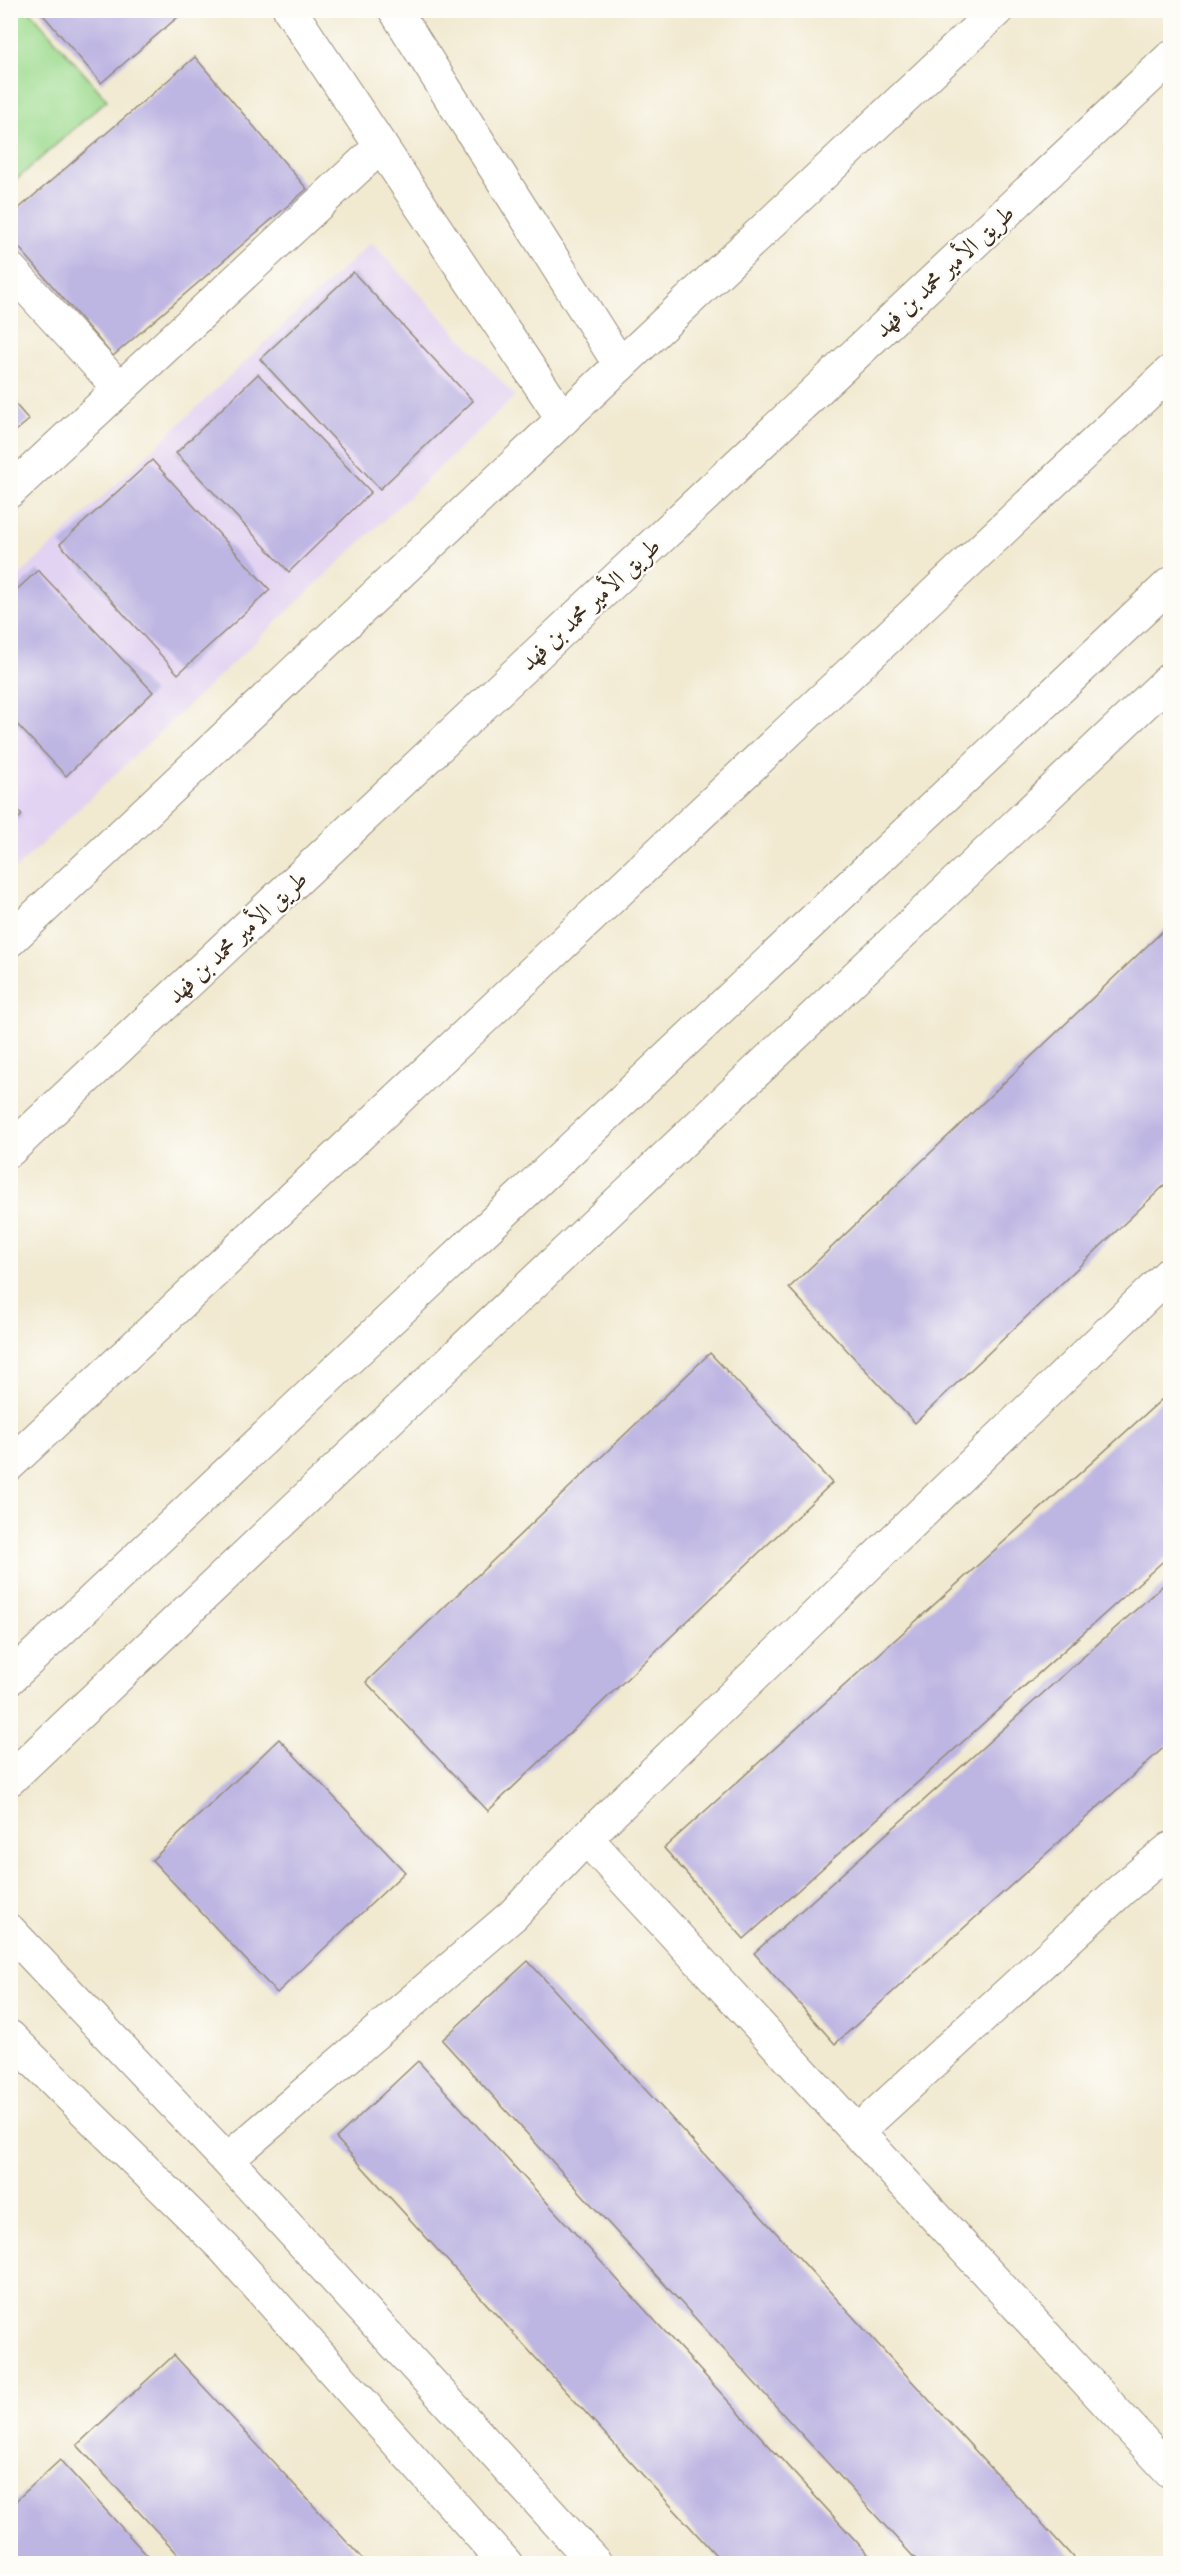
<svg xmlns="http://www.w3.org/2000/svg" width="1181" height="2574" font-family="'Sorts Mill Goudy',Amiri,serif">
<rect width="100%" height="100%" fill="#fdfcf7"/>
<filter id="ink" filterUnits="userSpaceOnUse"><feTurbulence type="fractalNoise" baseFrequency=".0167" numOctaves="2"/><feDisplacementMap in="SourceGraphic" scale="12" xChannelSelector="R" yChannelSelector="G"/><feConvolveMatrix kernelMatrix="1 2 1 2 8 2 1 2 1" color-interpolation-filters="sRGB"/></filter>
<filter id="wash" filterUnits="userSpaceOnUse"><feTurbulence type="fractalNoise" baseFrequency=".008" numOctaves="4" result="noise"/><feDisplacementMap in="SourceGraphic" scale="24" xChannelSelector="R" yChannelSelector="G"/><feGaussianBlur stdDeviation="1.35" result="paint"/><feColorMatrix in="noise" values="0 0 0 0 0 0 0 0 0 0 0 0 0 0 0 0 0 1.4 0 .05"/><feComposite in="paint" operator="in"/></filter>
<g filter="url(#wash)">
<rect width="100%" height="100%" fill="#f1e9d0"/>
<path fill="#e3d3f2" d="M 371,242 L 515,396 L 11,873 L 11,584 Z"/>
<path fill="#9fdc91" stroke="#6d8358" stroke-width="1.5" d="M 15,10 L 30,11 L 107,100 L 11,184 L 10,14 Z"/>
<g id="blocks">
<path fill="#bdb5e2" d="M 39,10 L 186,10 L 101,83 Z
M 195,57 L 307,189 L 113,356 L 10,237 L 10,216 Z
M 353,272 L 473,401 L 380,489 L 260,359 Z
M 258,374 L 371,492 L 289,572 L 176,453 Z
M 10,398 L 29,420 L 10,436 Z
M 152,460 L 270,590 L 178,674 L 60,544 Z
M 38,570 L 153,692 L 66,776 L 10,717 L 10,596 Z
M 10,803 L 22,815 L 10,826 Z
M 1170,924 L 1170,1180 L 915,1423 L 789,1288 Z
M 710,1353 L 832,1483 L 488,1811 L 366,1682 Z
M 1170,1392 L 1170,1555 L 744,1939 L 664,1848 Z
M 1170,1579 L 1170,1742 L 835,2044 L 754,1953 Z
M 279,1739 L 405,1872 L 277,1993 L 152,1860 Z
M 528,1961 L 726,2178 L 1079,2564 L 920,2564 L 590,2203 L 442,2040 Z
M 418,2061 L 468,2116 L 877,2564 L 724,2564 L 533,2355 L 336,2138 Z
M 174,2355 L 301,2492 L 367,2564 L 187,2564 L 77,2445 Z
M 60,2460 L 155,2564 L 10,2564 L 10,2506 Z"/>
</g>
</g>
<g filter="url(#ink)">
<use href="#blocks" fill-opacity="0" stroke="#968a77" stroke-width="1.5"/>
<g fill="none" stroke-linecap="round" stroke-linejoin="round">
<g stroke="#968a77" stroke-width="35">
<path id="street" d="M 290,10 L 563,419
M 395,10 L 620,365
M 10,269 L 120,389
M 10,491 L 381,146
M 10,1779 L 1170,679
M 586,1838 L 1170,1273
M 10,1931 L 227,2160 L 596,2564
M 10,2037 L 224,2248 L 506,2564
M 857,2132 L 1121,1890 L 1170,1849
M 227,2160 L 513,1915 L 586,1838 L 1170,2471"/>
</g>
<g stroke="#968a77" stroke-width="35">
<path id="secondary" d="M 10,940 L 997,10
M 10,1678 L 1170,584"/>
</g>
<g stroke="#968a77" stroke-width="35">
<path id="highway" d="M 10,1150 L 1170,58
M 10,1464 L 1170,372"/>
</g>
<use href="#street" stroke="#fff" stroke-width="33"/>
<use href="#secondary" stroke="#fff" stroke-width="33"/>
<use href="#highway" stroke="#fff" stroke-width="33"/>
</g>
</g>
<g text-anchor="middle" stroke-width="5" stroke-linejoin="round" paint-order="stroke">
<g font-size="24" fill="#3b2a1e" stroke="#fdfcf7">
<text transform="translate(944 271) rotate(-43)" y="8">طريق الأمير محمد بن فهد</text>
<text transform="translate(590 604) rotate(-43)" y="8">طريق الأمير محمد بن فهد</text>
<text transform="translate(237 937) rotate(-43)" y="8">طريق الأمير محمد بن فهد</text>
</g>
</g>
<rect width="1181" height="2574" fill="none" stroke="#fdfcf7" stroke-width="36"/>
</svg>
